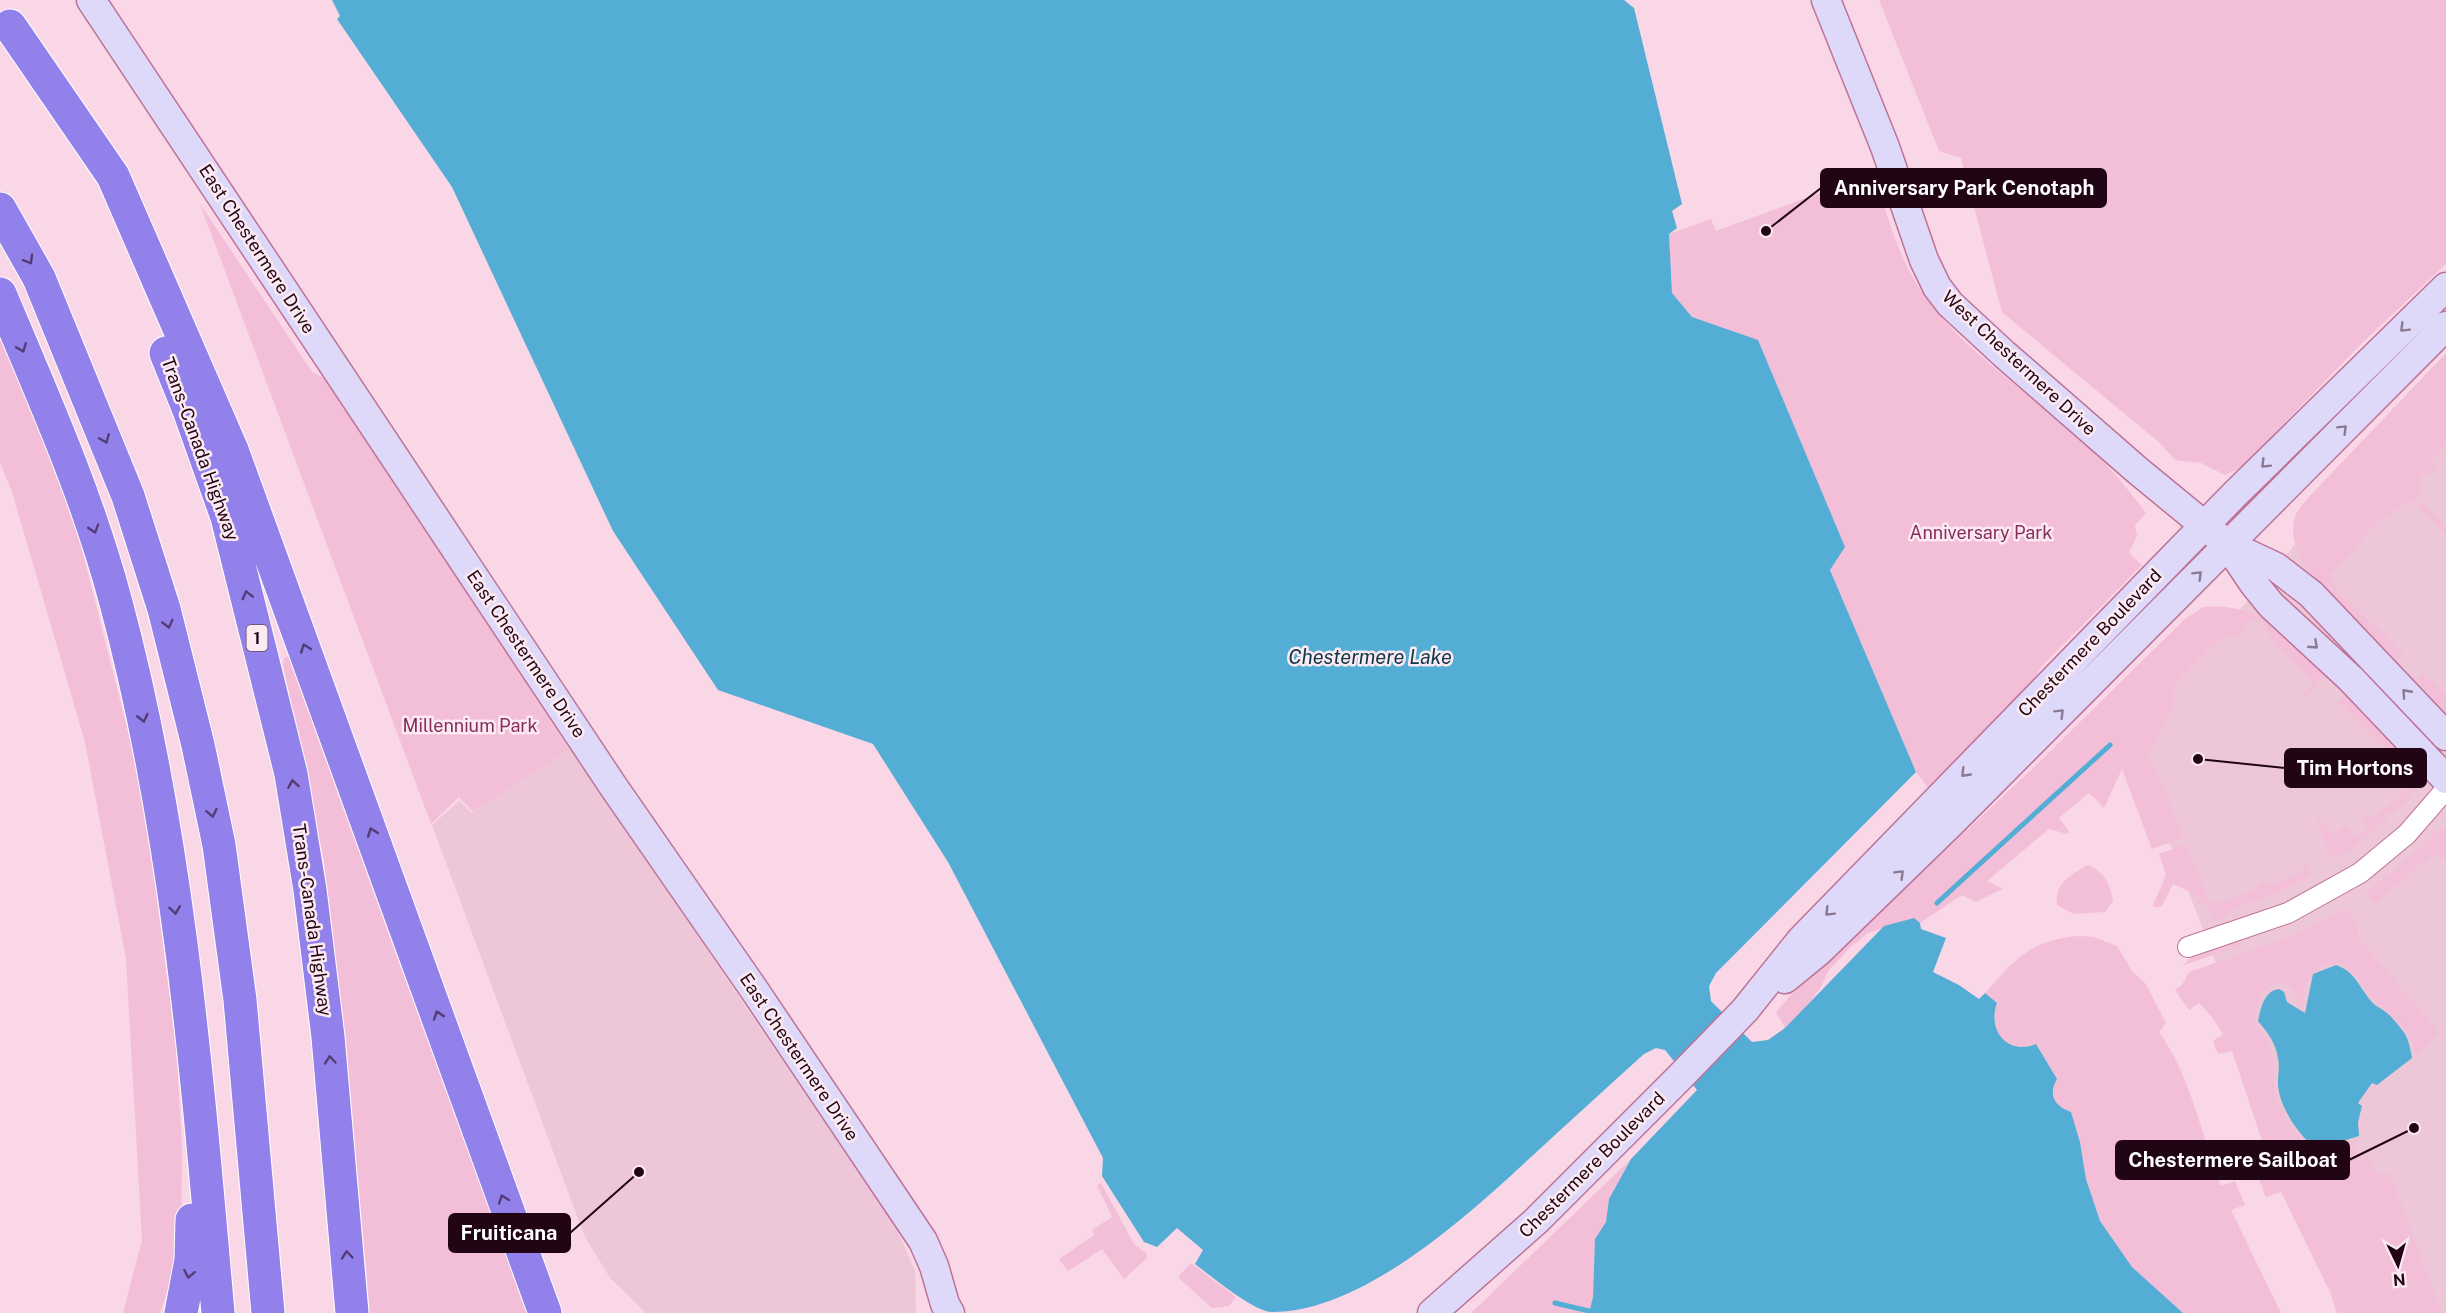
<svg xmlns="http://www.w3.org/2000/svg" width="2446" height="1313" font-family="'Public Sans',sans-serif">
<rect width="100%" height="100%" fill="#fad7e7"/>
<path fill="#edc7d8" d="M 2446,388 L 2446,1313 L 2350,1313 L 2127,731 L 2225,628 L 2312,524 Z
M 570,747 L 897,1230 L 915,1270 L 916,1313 L 646,1313 L 610,1278 L 584,1235 L 432,825 L 459,801 L 472,813 Z"/>
<path fill="#f3bed7" d="M 1879,0 L 2446,0 L 2446,264 L 2362,343 L 2241,468 L 2225,475 L 2201,463 L 2175,460 L 2161,444 L 2002,312 L 1961,158 L 1939,151 Z
M 1874,173 C 1884,205 1894,242 1910,272 C 1944,338 2021,386 2076,435 C 2102,458 2125,485 2146,513 L 2135,525 L 2137,536 L 2129,553 L 2142,565 L 2042,666 L 2021,697 L 1929,789 L 1916,772 L 1830,570 L 1845,547 L 1758,340 L 1692,317 L 1672,293 L 1669,234 L 1711,219 L 1716,231 Z
M 200,204 L 312,372 L 328,380 L 569,749 L 473,812 L 459,797 L 431,824 Z
M 0,329 L 71,506 L 143,791 L 176,1046 L 182,1147 L 181,1252 L 160,1313 L 123,1313 L 142,1240 L 126,959 L 85,742 L 12,492 L 0,463 Z
M 2446,353 L 2446,444 L 2431,461 L 2440,470 L 2420,476 L 2418,501 C 2383,505 2354,554 2328,576 L 2342,597 L 2353,604 L 2403,653 L 2402,657 L 2395,659 C 2363,628 2280,568 2295,517 C 2297,510 2304,503 2308,498 Z
M 2423,503 L 2446,526 L 2446,535 L 2420,509 L 2417,504 Z
M 2203,607 C 2261,602 2287,637 2326,674 L 2306,696 L 2303,694 L 2314,683 L 2273,643 L 2263,622 L 2255,619 L 2247,623 L 2239,636 L 2225,637 L 2212,646 L 2177,681 L 2173,689 L 2175,703 L 2147,755 L 2157,771 L 2183,838 L 2152,849 L 2122,769 L 2104,808 L 2089,793 L 2059,818 L 2069,831 L 2067,834 L 2049,829 L 1987,881 L 2003,889 L 1975,902 L 1962,895 L 1920,923 L 1914,918 L 1868,933 L 1850,948 L 1828,971 L 1821,987 L 1804,1010 L 1785,1028 L 1776,1012 L 1790,996 L 2031,770 L 2185,619 Z
M 288,656 L 294,661 L 388,932 L 529,1313 L 370,1313 L 347,1055 L 324,861 L 283,665 L 284,658 Z
M 2423,674 L 2446,694 L 2446,713 L 2418,682 L 2419,675 Z
M 2347,695 L 2416,765 C 2423,787 2408,799 2393,813 L 2391,811 L 2386,815 L 2388,818 L 2354,847 L 2335,860 L 2329,854 L 2315,815 L 2334,835 L 2345,825 L 2357,837 L 2368,826 L 2357,814 L 2370,817 L 2378,815 L 2408,788 L 2409,780 L 2402,764 L 2391,756 L 2345,707 L 2338,703 Z
M 2446,825 L 2446,862 L 2435,853 L 2375,903 L 2369,898 L 2368,890 L 2396,869 L 2436,831 Z
M 2186,844 L 2208,900 L 2215,904 L 2259,889 L 2259,884 L 2267,882 L 2271,885 L 2300,873 L 2306,865 L 2311,875 L 2283,890 L 2232,910 L 2224,918 L 2217,921 L 2210,912 L 2209,905 L 2201,905 L 2199,903 L 2199,896 L 2173,884 L 2161,907 L 2154,907 L 2153,905 L 2166,875 L 2159,854 Z
M 2088,865 C 2105,873 2110,883 2113,901 L 2105,912 L 2074,914 L 2057,905 C 2054,884 2070,875 2088,865 Z
M 2347,909 L 2358,926 L 2358,937 L 2439,1032 L 2417,1054 L 2407,1031 L 2391,1014 L 2377,1004 L 2358,977 L 2342,963 C 2308,965 2305,980 2303,1009 L 2293,988 L 2282,982 L 2266,988 C 2262,996 2254,1009 2255,1018 C 2256,1029 2266,1037 2270,1047 C 2275,1061 2273,1074 2275,1088 C 2280,1114 2295,1139 2317,1153 L 2352,1140 L 2359,1161 L 2368,1158 L 2378,1175 L 2384,1172 L 2391,1176 L 2442,1313 L 2337,1313 L 2330,1292 L 2281,1192 L 2266,1197 L 2256,1173 L 2271,1167 L 2232,1051 L 2218,1054 L 2213,1041 L 2223,1034 L 2212,1017 L 2199,1003 L 2189,1010 L 2175,990 L 2182,985 L 2189,972 L 2293,936 L 2339,911 Z
M 2080,936 L 2094,937 L 2117,946 L 2132,971 L 2146,984 L 2166,1023 L 2159,1032 C 2191,1076 2201,1135 2221,1186 L 2235,1181 L 2245,1205 L 2231,1210 L 2281,1313 L 2183,1313 L 2132,1267 L 2100,1221 L 2086,1179 L 2080,1142 L 2071,1112 C 2054,1106 2048,1096 2057,1079 L 2036,1044 C 2006,1055 1987,1031 1997,1003 L 1985,994 C 2013,959 2033,939 2080,936 Z
M 2234,942 L 2245,944 L 2181,966 L 2194,956 Z
M 1631,1159 L 1609,1199 L 1606,1222 L 1595,1239 L 1593,1297 L 1589,1313 L 1471,1313 Z
M 1101,1183 L 1134,1244 L 1146,1253 L 1147,1258 L 1124,1279 L 1102,1249 L 1068,1271 L 1059,1259 L 1094,1235 L 1092,1230 L 1112,1217 L 1097,1185 Z
M 1191,1263 L 1236,1297 L 1229,1306 L 1212,1308 L 1180,1279 L 1179,1276 Z"/>
<path fill="#53add4" d="M 332,0 L 1624,0 L 1634,8 L 1682,204 L 1672,211 L 1677,228 L 1669,234 L 1672,293 L 1692,317 L 1758,340 L 1845,547 L 1830,570 L 1916,772 L 1716,973 L 1709,986 L 1711,1001 L 1752,1042 L 1768,1040 L 1785,1028 L 1884,926 L 1914,918 L 1920,923 L 1921,929 L 1946,938 L 1933,972 L 1959,985 L 1979,999 L 1985,993 L 1997,1003 C 1987,1030 2007,1056 2036,1044 L 2057,1079 C 2048,1095 2054,1106 2071,1112 L 2080,1142 L 2086,1179 L 2100,1221 L 2132,1267 L 2183,1313 L 1589,1313 L 1593,1297 L 1595,1239 L 1606,1222 L 1609,1199 L 1631,1159 L 1697,1090 L 1665,1050 L 1656,1048 L 1644,1054 C 1606,1088 1568,1123 1530,1158 C 1468,1215 1362,1313 1271,1312 C 1253,1311 1211,1276 1195,1264 L 1203,1250 L 1177,1228 L 1157,1247 L 1144,1242 L 1102,1176 L 1103,1158 L 948,862 L 873,744 L 718,690 L 613,531 L 452,187 L 337,19 L 340,16 Z
M 2336,965 C 2357,972 2360,991 2375,1005 C 2379,1008 2384,1010 2387,1013 C 2392,1017 2399,1026 2403,1031 C 2409,1039 2410,1048 2412,1058 L 2377,1085 L 2372,1083 L 2358,1103 L 2362,1106 L 2358,1122 L 2359,1136 L 2316,1149 C 2299,1135 2277,1105 2278,1081 C 2278,1073 2280,1066 2278,1058 C 2276,1043 2267,1032 2258,1021 C 2261,1008 2264,991 2279,989 L 2284,992 L 2287,1002 L 2305,1013 L 2313,974 Z"/>
<g fill="none" stroke-linecap="round" stroke-linejoin="round">
<path stroke="#53add4" stroke-width="5" d="M 1937,903 L 2110,745
M 1555,1303 L 1589,1311"/>
<g stroke="#bf7198" stroke-width="22">
<path id="street" d="M 2188,947 L 2288,913 L 2360,873 L 2407,834 L 2446,789"/>
</g>
<g stroke="#bf7198" stroke-width="31">
<path id="secondary" d="M 91,0 L 613,786 L 753,988 L 923,1241 L 934,1266 L 945,1304 L 950,1313
M 1826,0 L 1885,147 L 1924,260 L 1937,287 L 1950,304 L 2004,354 L 2137,470 L 2227,544 L 2276,567 L 2311,594 L 2446,736
M 2227,544 L 2254,584 L 2271,605 L 2351,679 L 2446,779
M 1785,979 L 1818,952 L 1951,823 L 2446,326
M 1432,1313 L 1536,1221 L 1679,1078 L 1745,1010 L 1801,940 L 2234,495 L 2446,287"/>
</g>
<g stroke="#fff" stroke-width="35">
<path id="highway" d="M 10,26 L 113,176 L 232,450 L 545,1313
M 0,209 L 39,278 L 128,496 L 164,609 L 198,745 L 219,845 L 240,1000 L 268,1313
M 0,294 C 42,394 87,494 115,599 C 178,832 197,1074 218,1313
M 166,353 L 189,410 L 227,517 L 291,774 L 310,890 L 328,1037 L 352,1313
M 181,1313 L 191,1260 L 192,1220"/>
</g>
<use href="#street" stroke="#fff" stroke-width="20"/>
<use href="#secondary" stroke="#ded9f9" stroke-width="28"/>
<use href="#highway" stroke="#9280eb" stroke-width="33"/>
</g>
<defs><path id="oneway-chevron" d="M-2-3.5L2.5 0L-2 3.5" fill="none" stroke-width="1.6" stroke-linecap="round" stroke-linejoin="round" transform="scale(1.5)"/></defs>
<g stroke="#543c75">
<use href="#oneway-chevron" transform="translate(29 260) rotate(60)"/>
<use href="#oneway-chevron" transform="translate(22 348) rotate(68)"/>
<use href="#oneway-chevron" transform="translate(105 439) rotate(68)"/>
<use href="#oneway-chevron" transform="translate(94 529) rotate(73)"/>
<use href="#oneway-chevron" transform="translate(247 595) rotate(-104)"/>
<use href="#oneway-chevron" transform="translate(168 624) rotate(76)"/>
<use href="#oneway-chevron" transform="translate(305 648) rotate(-110)"/>
<use href="#oneway-chevron" transform="translate(143 718) rotate(77)"/>
<use href="#oneway-chevron" transform="translate(293 784) rotate(-99)"/>
<use href="#oneway-chevron" transform="translate(212 813) rotate(78)"/>
<use href="#oneway-chevron" transform="translate(372 832) rotate(-110)"/>
<use href="#oneway-chevron" transform="translate(175 910) rotate(82)"/>
<use href="#oneway-chevron" transform="translate(438 1015) rotate(-109)"/>
<use href="#oneway-chevron" transform="translate(330 1060) rotate(-95)"/>
<use href="#oneway-chevron" transform="translate(503 1199) rotate(-110)"/>
<use href="#oneway-chevron" transform="translate(347 1255) rotate(-95)"/>
<use href="#oneway-chevron" transform="translate(189 1274) rotate(101)"/>
</g>
<g stroke="#897a92">
<use href="#oneway-chevron" transform="translate(2404 328) rotate(135)"/>
<use href="#oneway-chevron" transform="translate(2343 429) rotate(-45)"/>
<use href="#oneway-chevron" transform="translate(2265 464) rotate(135)"/>
<use href="#oneway-chevron" transform="translate(2198 575) rotate(-45)"/>
<use href="#oneway-chevron" transform="translate(2314 645) rotate(43)"/>
<use href="#oneway-chevron" transform="translate(2406 693) rotate(-132)"/>
<use href="#oneway-chevron" transform="translate(2060 713) rotate(-45)"/>
<use href="#oneway-chevron" transform="translate(1965 773) rotate(134)"/>
<use href="#oneway-chevron" transform="translate(1900 874) rotate(-45)"/>
<use href="#oneway-chevron" transform="translate(1829 912) rotate(135)"/>
</g>
<g text-anchor="middle" stroke-width="5" stroke-linejoin="round" paint-order="stroke">
<rect fill="#fceaf2" stroke="#634a57" stroke-width="1.5" x="246.5" y="625" width="21" height="26" rx="4.5"/>
<g font-size="16" font-weight="bold" fill="#210514">
<text x="257" y="644">1</text>
</g>
<g font-size="18" fill="#210514" stroke="#fceaf2">
<text transform="translate(257 249) rotate(57)" y="6">East Chestermere Drive</text>
<text transform="translate(2019 363) rotate(43)" y="6">West Chestermere Drive</text>
<text transform="translate(200 449) rotate(70)" y="6">Trans-Canada Highway</text>
<text transform="translate(2090 643) rotate(-46)" y="6">Chestermere Boulevard</text>
<text transform="translate(526 654) rotate(56)" y="6">East Chestermere Drive</text>
<text transform="translate(312 920) rotate(82)" y="6">Trans-Canada Highway</text>
<text transform="translate(799 1057) rotate(56)" y="6">East Chestermere Drive</text>
<text transform="translate(1592 1165) rotate(-45)" y="6">Chestermere Boulevard</text>
</g>
<g font-size="18" fill="#872e60" stroke="#fceaf2">
<text x="1981" y="539">Anniversary Park</text>
<text x="470" y="732">Millennium Park</text>
</g>
<g font-size="20" font-style="italic" fill="#0e3748" stroke="#fceaf2">
<text x="1370" y="664">Chestermere Lake</text>
</g>
</g>
<path fill="none" stroke="#210514" stroke-width="2" d="M1766 231L1821 188M2198 759L2285 768M2414 1128L2349 1160M639 1172L570 1233"/>
<g fill="#210514" stroke="#fceaf2" stroke-width="2">
<circle cx="1766" cy="231" r="6"/>
<circle cx="2198" cy="759" r="6"/>
<circle cx="2414" cy="1128" r="6"/>
<circle cx="639" cy="1172" r="6"/>
</g>
<g fill="#210514" stroke="#210514" stroke-width="2">
<rect x="1821" y="169" width="285" height="38" rx="6"/>
<rect x="2285" y="749" width="141" height="38" rx="6"/>
<rect x="2116" y="1141" width="233" height="38" rx="6"/>
<rect x="449" y="1214" width="121" height="38" rx="6"/>
</g>
<g font-size="20" text-anchor="middle" font-weight="bold" fill="#fff">
<text x="1964" y="195">Anniversary Park Cenotaph</text>
<text x="2355" y="775">Tim Hortons</text>
<text x="2233" y="1167">Chestermere Sailboat</text>
<text x="509" y="1240">Fruiticana</text>
</g>
<g transform="translate(2398 1265) rotate(175)" stroke="#fceaf2" stroke-width="4.5" paint-order="stroke">
<path d="M0-4.5L10 22L0 15L-10 22Z" fill="#210514"/>
<text y="-9" font-size="16" font-weight="bold" text-anchor="middle" fill="#210514">N</text>
</g>
</svg>
